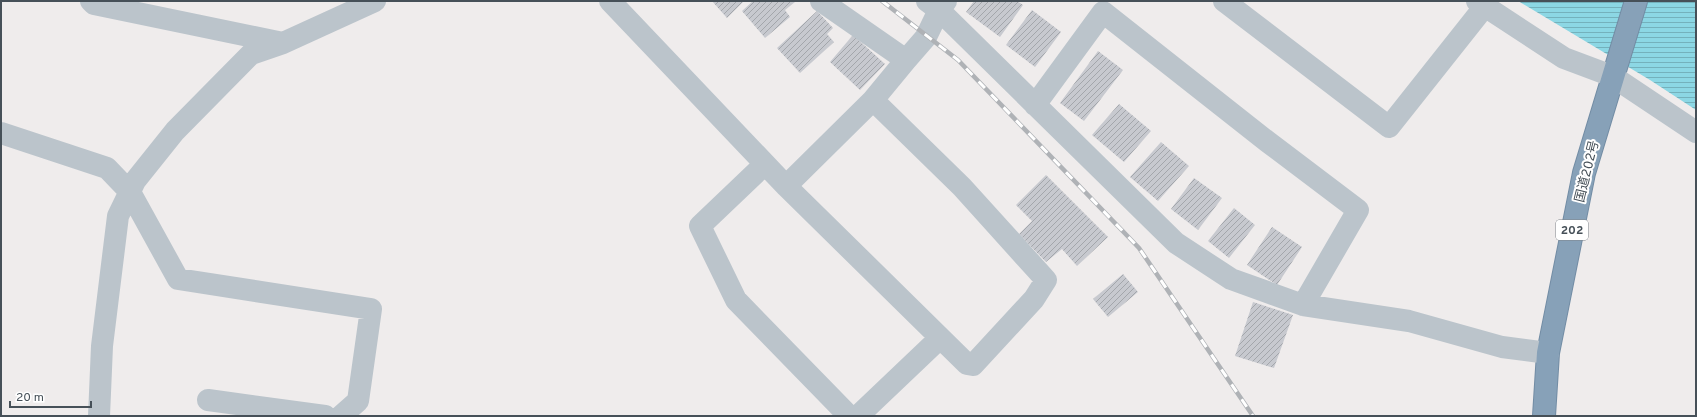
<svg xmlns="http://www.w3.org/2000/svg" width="1697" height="417" font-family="Overpass,'Noto Sans JP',sans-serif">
<defs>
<pattern id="water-rules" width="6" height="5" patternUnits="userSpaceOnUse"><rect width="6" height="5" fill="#8cd7e4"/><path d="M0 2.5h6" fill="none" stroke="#74b1bc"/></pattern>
<pattern id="building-hatch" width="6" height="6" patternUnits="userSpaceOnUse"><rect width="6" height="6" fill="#c7c9cf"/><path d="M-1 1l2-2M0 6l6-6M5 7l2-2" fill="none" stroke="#a3a6ab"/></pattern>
</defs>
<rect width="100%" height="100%" fill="#efecec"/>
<path fill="url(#water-rules)" d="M 1518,1 L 1696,1 L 1696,110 L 1650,80 Z"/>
<path fill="url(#building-hatch)" d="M 712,1 L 744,1 L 727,18 Z
M 753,1 L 794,1 L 795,2 L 785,10 L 790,17 L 765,38 L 742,11 Z
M 974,1 L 1017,1 L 1023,5 L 1000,37 L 966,12 Z
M 1032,10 L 1061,32 L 1035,67 L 1006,45 Z
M 817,11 L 833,28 L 827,34 L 834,42 L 800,73 L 777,48 Z
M 853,35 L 885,64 L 860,90 L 830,62 Z
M 1098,51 L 1123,70 L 1084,121 L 1060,103 Z
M 1119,104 L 1151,131 L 1124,162 L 1092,135 Z
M 1161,142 L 1189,166 L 1158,201 L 1130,177 Z
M 1046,175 L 1108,237 L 1077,266 L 1062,249 L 1046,262 L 1019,234 L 1032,221 L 1016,205 Z
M 1194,178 L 1222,198 L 1198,230 L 1171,209 Z
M 1234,208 L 1255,225 L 1229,258 L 1208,241 Z
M 1272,227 L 1302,247 L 1277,285 L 1247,265 Z
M 1123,274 L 1138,292 L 1108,317 L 1093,299 Z
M 1253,302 L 1293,315 L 1274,368 L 1235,356 Z"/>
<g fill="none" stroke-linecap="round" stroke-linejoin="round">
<g stroke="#728ca4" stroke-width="24">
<path id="highway" d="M 1544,416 L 1548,353 L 1584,173 L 1636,1"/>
</g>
<path stroke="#bbc4cb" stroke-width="22" d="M 91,1 L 94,4 L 283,43 L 375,1
M 610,1 L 786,186 L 967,364 L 973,365 L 1034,299 L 1046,280 L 962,187 L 873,100
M 821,1 L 906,60 L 926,37 L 939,10 L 946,1
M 927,1 L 939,10 L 1176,243 L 1231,279 L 1303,305 L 1409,321 L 1502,347 L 1548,353
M 1224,1 L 1389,127 L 1485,6
M 1477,1 L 1564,58 L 1612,76 L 1696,132
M 1035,105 L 1103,12 L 1268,142 L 1358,210 L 1303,305
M 1,133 L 107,168 L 130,192 L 178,279 L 371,309 L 358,401 L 341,416
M 765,164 L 700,226 L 736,300 L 849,416
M 786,186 L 873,100 L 906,60
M 208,400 L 325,416
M 99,416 L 102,346 L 118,216 L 135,181 L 175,131 L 251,54 L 283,43
M 858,416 L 940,338"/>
<use href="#highway" stroke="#87a1b8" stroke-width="22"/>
<g stroke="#afb2b6" stroke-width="4.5">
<path id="rail" d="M 882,1 L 958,60 L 1139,248 L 1253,416"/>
</g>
<use href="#rail" stroke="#fff" stroke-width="3" stroke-dasharray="9" stroke-linecap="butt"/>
</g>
<g text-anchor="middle" stroke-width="4" stroke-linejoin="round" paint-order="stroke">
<rect fill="#fff" stroke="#7e848a" stroke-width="1" x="1556" y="220" width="32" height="20" rx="3"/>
<g font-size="12" font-weight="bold" fill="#465058">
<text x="1572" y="234">202</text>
</g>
<g font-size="13" fill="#465058" stroke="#fff">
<text transform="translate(1586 171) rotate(-76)" y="5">国道202号</text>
</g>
</g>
<rect width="1697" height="417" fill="none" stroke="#465058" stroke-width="4"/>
<path d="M10 401v6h81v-6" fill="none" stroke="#465058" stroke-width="2"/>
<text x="16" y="401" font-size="12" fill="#465058" stroke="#ffffff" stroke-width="3" paint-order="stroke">20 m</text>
</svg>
